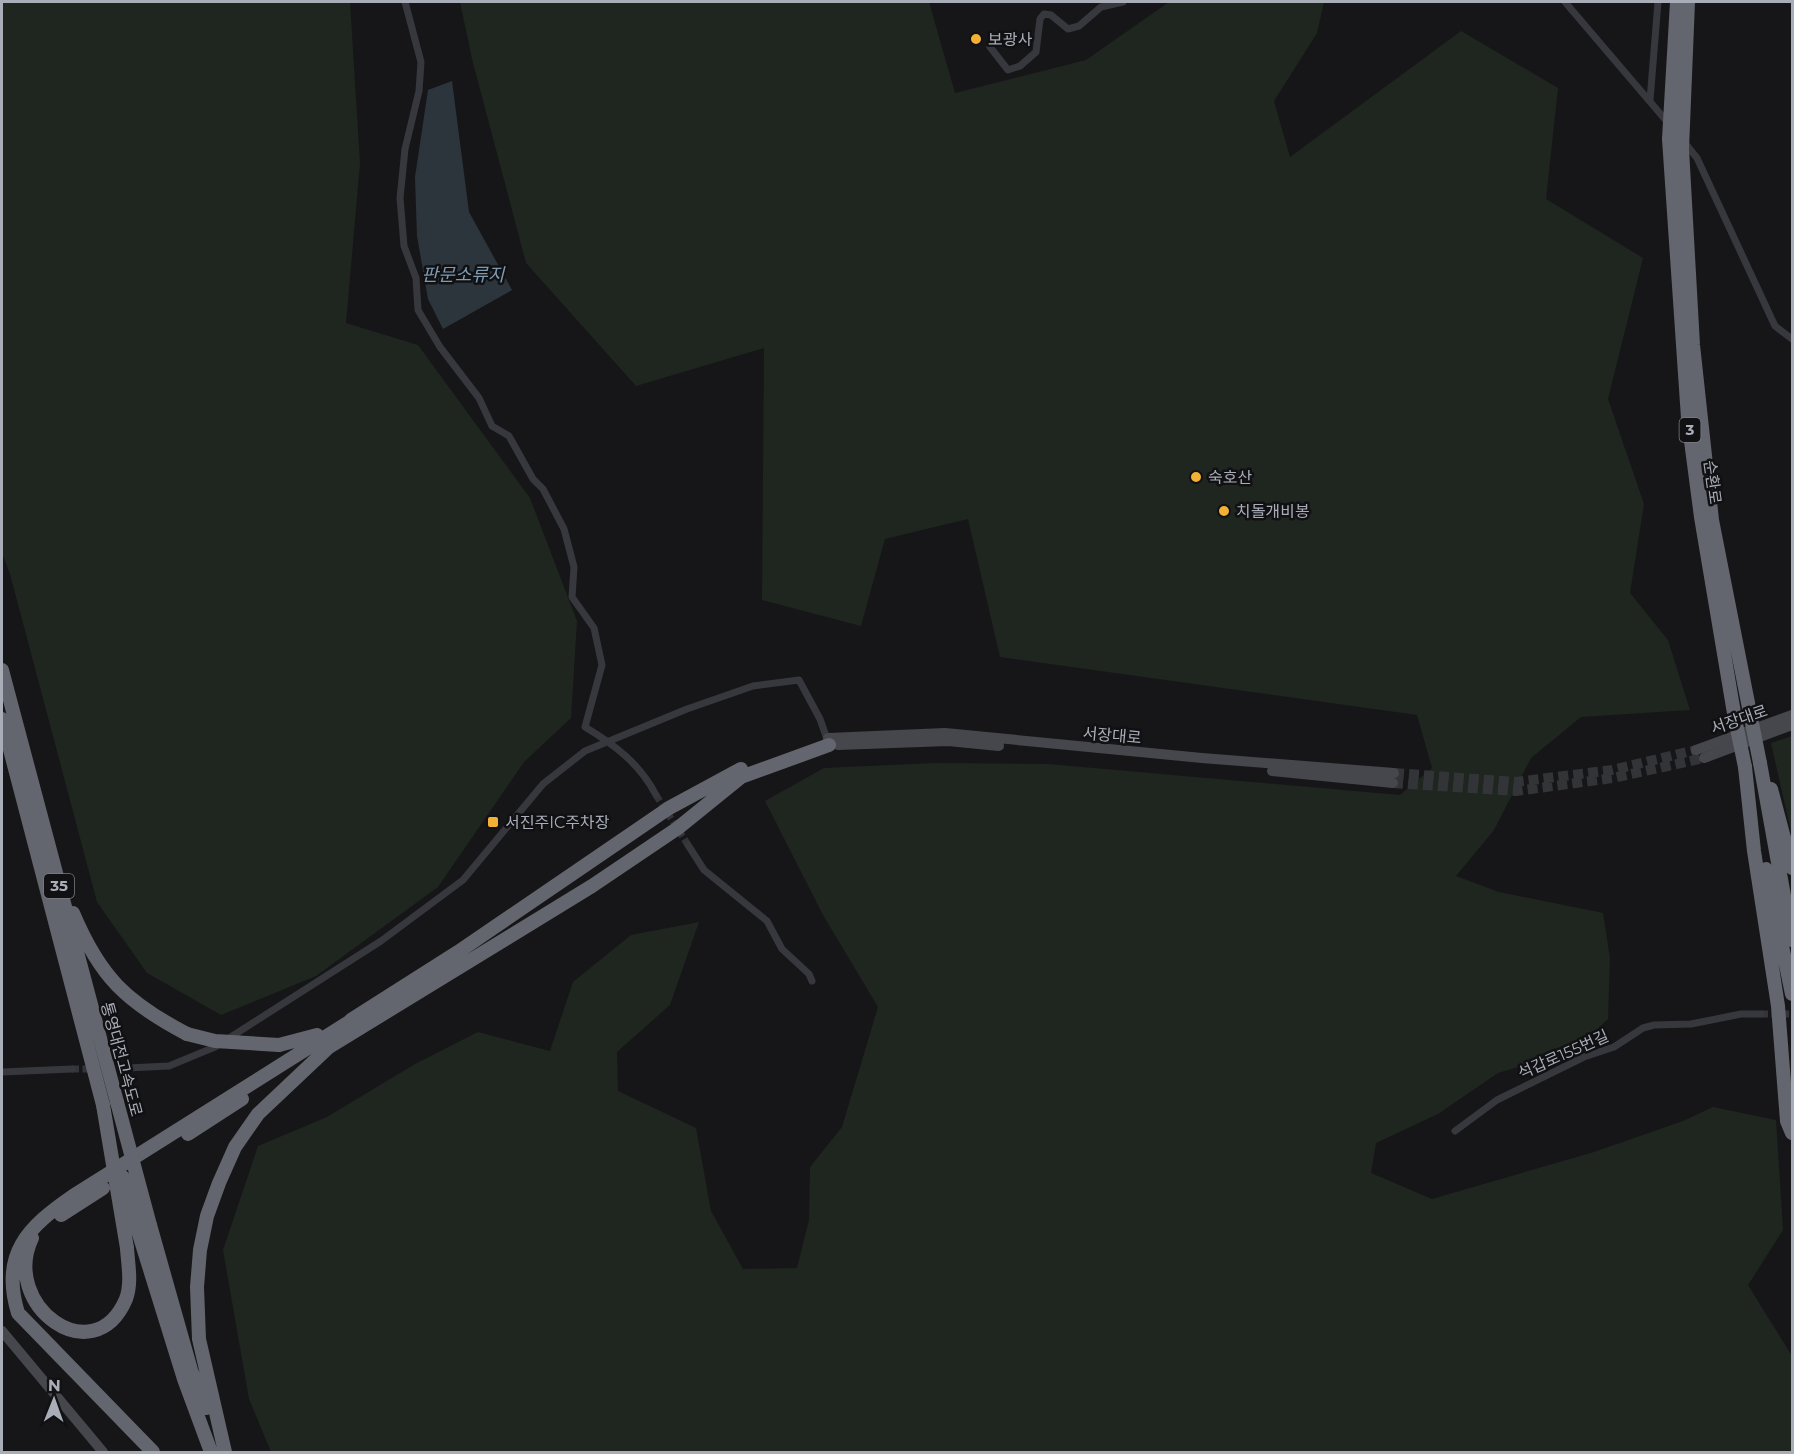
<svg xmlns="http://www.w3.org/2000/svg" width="1794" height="1454" font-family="Montserrat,'Noto Sans KR',sans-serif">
<rect width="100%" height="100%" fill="#161618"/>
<path fill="#1e261f" d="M 2,2 L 350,2 L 360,163 L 346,323 L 418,345 L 530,498 L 577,621 L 571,718 L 524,762 L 438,887 L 316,976 L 221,1015 L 147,973 L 97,902 L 10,574 L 2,553 Z
M 460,2 L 929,2 L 955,93 L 1086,60 L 1169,2 L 1324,2 L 1317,33 L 1274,101 L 1290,157 L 1461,31 L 1558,88 L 1546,199 L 1643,258 L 1608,399 L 1644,504 L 1630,593 L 1668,640 L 1690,710 L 1581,717 L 1531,758 L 1494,830 L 1456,876 L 1499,892 L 1603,913 L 1610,958 L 1608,1019 L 1576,1049 L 1498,1073 L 1438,1114 L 1376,1143 L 1371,1173 L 1432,1199 L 1594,1152 L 1683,1121 L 1713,1107 L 1776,1120 L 1783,1230 L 1748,1285 L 1792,1356 L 1792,1452 L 271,1452 L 249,1399 L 223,1250 L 258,1146 L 327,1117 L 415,1064 L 478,1032 L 550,1051 L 573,982 L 631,935 L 699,922 L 670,1005 L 617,1052 L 618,1091 L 696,1128 L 711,1211 L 743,1269 L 797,1268 L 809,1220 L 810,1167 L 842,1127 L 878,1007 L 823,915 L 765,801 L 824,768 L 935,763 L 1048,764 L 1400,795 L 1432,768 L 1417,715 L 1000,657 L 968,519 L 885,539 L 861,626 L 762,600 L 764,348 L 636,386 L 526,263 L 472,59 Z
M 1792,736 L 1792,836 L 1771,743 Z"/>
<path fill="#2c353c" d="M 452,81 L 469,212 L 512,290 L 443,329 L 428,299 L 417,236 L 415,177 L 428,90 Z"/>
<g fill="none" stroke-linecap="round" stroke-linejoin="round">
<path stroke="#333438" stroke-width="7" stroke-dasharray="7 3.5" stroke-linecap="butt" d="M 656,795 L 688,845
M 1761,1014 L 1792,1014
M 72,1069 L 96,1069
M 107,1069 L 127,1068"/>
<path stroke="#333438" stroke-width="10" stroke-dasharray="10 5" stroke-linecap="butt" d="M 1394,773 L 1516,782 L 1612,770 L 1696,750
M 1393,783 L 1516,791 L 1613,778 L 1704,758"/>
<path stroke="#37383d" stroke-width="7" d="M 405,2 L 421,62 L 419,91 L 405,149 L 400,198 L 404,246 L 416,278 L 418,310 L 440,347 L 479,398 L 492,426 L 509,436 L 533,479 L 543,489 L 564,529 L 574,567 L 572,597 L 594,628 L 602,665 L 585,727 C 615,745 640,764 656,795
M 1565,2 L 1669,124
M 990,47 L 1008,70 L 1020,66 L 1036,52 L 1040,19 L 1044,14 L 1051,15 L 1068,29 L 1079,26 L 1101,7 L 1123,2
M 1650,100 L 1658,2
M 1684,142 L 1697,158 L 1775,326 L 1792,339
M 688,845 L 704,870 L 767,921 L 782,949 L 809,974 L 812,981
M 127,1068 L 169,1066 L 215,1047 L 381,941 L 463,880 L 543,784 L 585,751 L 687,709 L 753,686 L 799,680 L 820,719 L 828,742
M 2,1072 L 72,1069
M 1455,1131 L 1497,1100 L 1584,1057 L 1614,1047 L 1643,1028 L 1654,1025 L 1691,1024 L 1741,1014 L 1761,1014"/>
<path stroke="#45474d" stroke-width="10" d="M 828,738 L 945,733 L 1202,758 L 1394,773
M 838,745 L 948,741 L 999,746
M 1696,750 L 1792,715
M 1704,758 L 1792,725
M 1272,771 L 1393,783
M 2,1331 L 103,1452"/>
<path stroke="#63666e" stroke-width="14" d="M 1669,139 L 1688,418 L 1701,517 L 1735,719
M 1682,149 L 1693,345 L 1712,520 L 1750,713
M 2,670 L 117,1102
M 2,719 L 103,1105
M 1760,763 L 1792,940
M 1745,767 L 1754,851 L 1778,1006 L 1787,1121 L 1792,1133
M 1771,789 L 1792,868
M 1766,869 L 1792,994
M 73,913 C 100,977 126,1002 187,1034
M 351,1020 L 458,952 L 669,808 L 741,769
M 279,1045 L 317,1035
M 188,1134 L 242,1099
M 61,1215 L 103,1188
M 150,1225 L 191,1370 L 206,1408
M 138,1231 L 184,1379 L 211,1452
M 32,1238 C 0,1306 94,1374 126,1299 C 132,1283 128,1264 127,1248
M 153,1452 L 18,1313 C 0,1254 28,1227 73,1196 L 357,1017
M 225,1452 L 199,1339 L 197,1287 L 200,1250 L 207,1216 L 219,1183 L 235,1147 L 258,1114 L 329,1047 L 592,886 L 678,828 L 741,777 L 829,745"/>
<path stroke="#63666e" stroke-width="14" d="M 1669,139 L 1677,2
M 1682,149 L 1688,2
M 1750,713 L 1760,763
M 1735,719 L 1745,767
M 187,1034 L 215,1041 L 279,1045
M 117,1102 L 150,1225
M 103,1105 L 127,1248
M 123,1177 L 138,1231"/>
</g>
<g fill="#f2b134" stroke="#111113" stroke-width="2">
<circle cx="976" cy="39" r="6"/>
<circle cx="1196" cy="477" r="6"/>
<circle cx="1224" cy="511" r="6"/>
<rect x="487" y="816" width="12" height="12" rx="3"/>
</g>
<g text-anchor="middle" stroke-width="5" stroke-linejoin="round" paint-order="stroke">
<g fill="#111113" stroke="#7b7e86" stroke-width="1.5">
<rect x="1679.5" y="418" width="21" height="24" rx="4.5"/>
<rect x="44" y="874" width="30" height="24" rx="4.5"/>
</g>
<g font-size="15" font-weight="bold" fill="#a8adb8">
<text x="1690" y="435">3</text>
<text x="59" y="891">35</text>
</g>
<g font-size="16" fill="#a8adb8" stroke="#111113" text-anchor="start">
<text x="988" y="45">보광사</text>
<text x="1208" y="483">숙호산</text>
<text x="1236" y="517">치돌개비봉</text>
<text x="505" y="828">서진주IC주차장</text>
</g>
<g font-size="16" fill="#a8adb8" stroke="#111113">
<text transform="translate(1713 482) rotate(82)" y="6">순환로</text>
<text transform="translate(1739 719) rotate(-19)" y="6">서장대로</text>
<text transform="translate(1112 735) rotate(5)" y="6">서장대로</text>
<text transform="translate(1563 1054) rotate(-24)" y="6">석갑로155번길</text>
<text transform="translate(122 1059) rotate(75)" y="6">통영대전고속도로</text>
</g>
<g font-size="18" font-style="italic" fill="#7f9bb3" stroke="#111113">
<text x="463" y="281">판문소류지</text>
</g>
</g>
<rect width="1794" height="1454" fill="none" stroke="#a8adb8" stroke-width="6"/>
<g transform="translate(54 1400) rotate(1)" stroke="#111113" stroke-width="4.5" paint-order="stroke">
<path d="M0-4.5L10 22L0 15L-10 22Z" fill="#a8adb8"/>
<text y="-9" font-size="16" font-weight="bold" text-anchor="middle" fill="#a8adb8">N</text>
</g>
</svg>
